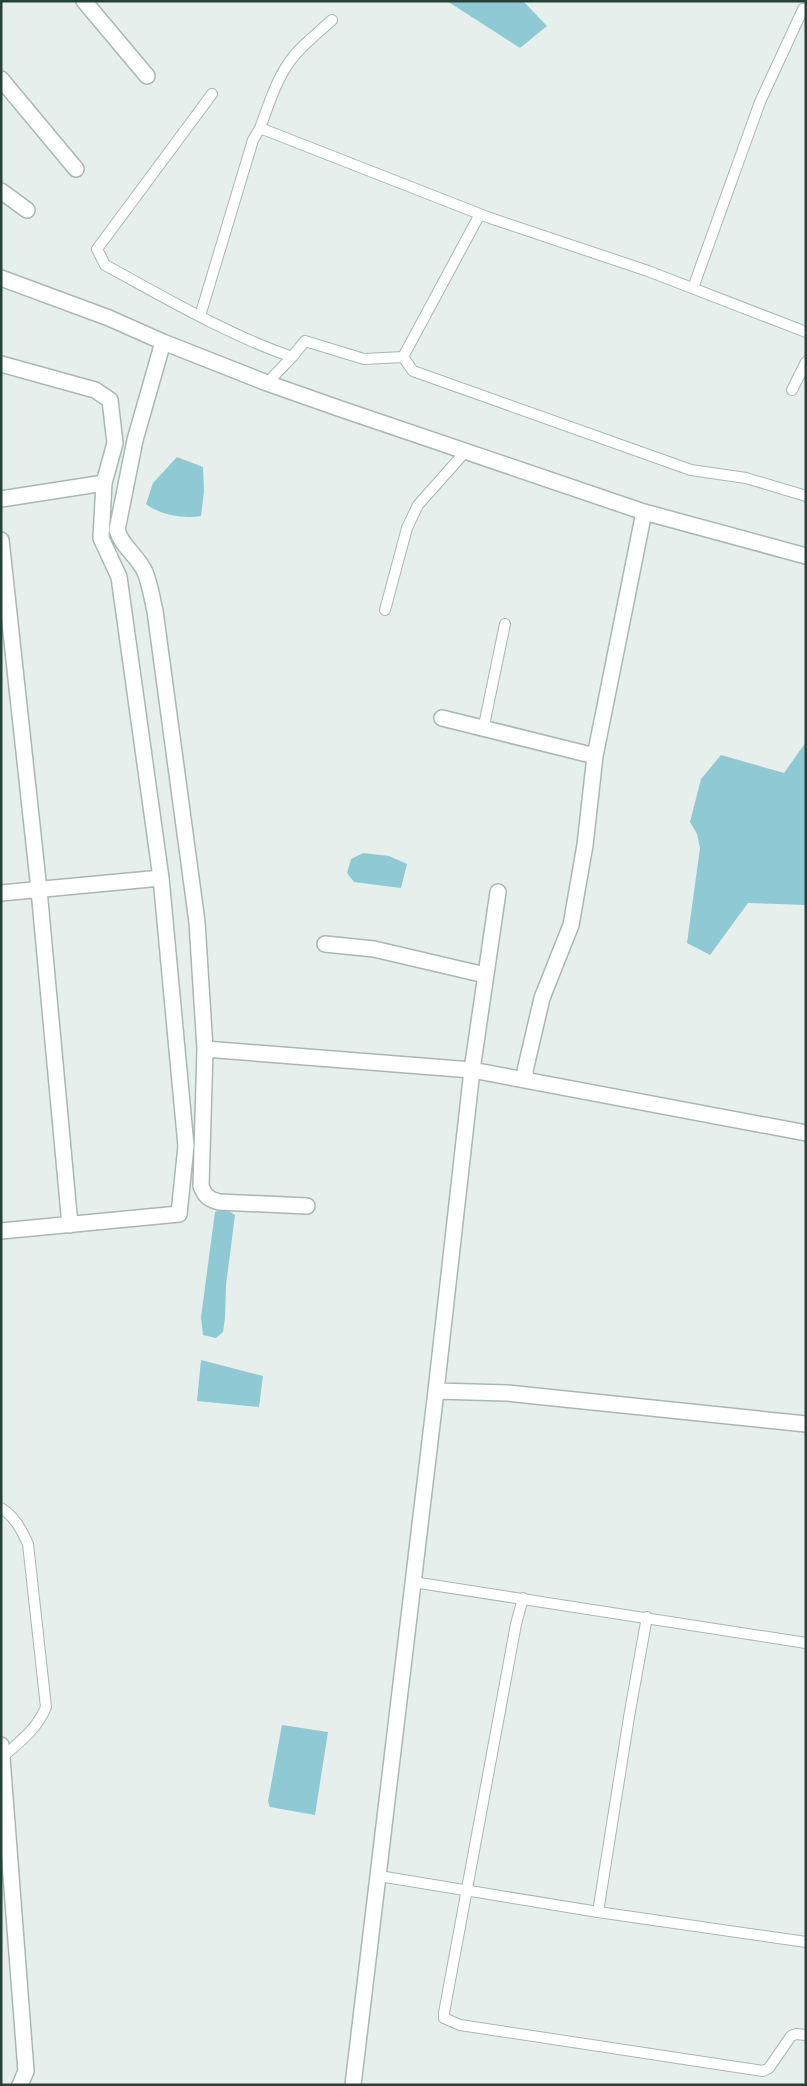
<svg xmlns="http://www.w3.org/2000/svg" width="807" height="2086" font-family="'PT Sans Narrow',sans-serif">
<rect width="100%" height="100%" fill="#e6efeb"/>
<path fill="#8ec9d4" d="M 447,1 L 523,1 L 547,26 L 520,48 Z
M 177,457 L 203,467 L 204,491 L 201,516 C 184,519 160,515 146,504 L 153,483 Z
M 806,742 L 806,905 L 748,903 L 710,955 L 687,943 L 700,848 L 697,834 L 690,822 L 701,779 L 721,755 L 784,773 Z
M 363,853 L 389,856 L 407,864 L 401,888 L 354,882 L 347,873 L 351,859 Z
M 224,1208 L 235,1215 L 226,1285 L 225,1318 L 223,1332 L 216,1338 L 203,1335 L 201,1317 L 215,1212 Z
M 201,1360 L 263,1376 L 259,1407 L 197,1401 Z
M 282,1725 L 328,1732 L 315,1815 L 270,1807 L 268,1801 Z"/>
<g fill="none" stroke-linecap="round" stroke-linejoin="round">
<g stroke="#a8b8b2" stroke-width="12">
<path id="service" d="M 212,94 L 97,249 L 105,265 C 166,298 226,334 292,357 L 267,383
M 260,128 C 268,107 275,83 288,64 C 299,47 317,34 332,20
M 480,214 L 403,357 L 413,371 L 691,470 L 746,478 L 806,496
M 693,288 L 760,102 L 803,9
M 200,316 L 253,140 L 260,128 L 490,218 L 648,271 L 806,332
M 292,357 L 305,341 L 364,359 L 403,357
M 792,390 L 806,362
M 385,610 L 407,528 L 418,505 L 466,451
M 483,730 L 505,624
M 1,1508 C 15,1517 21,1529 28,1544 L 46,1707 C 37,1729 20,1742 2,1757
M 413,1582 L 806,1643
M 523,1598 L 516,1624 L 444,2013 L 444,2018 L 460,2025 L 763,2071 L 769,2068 L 791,2036 L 796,2034 L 806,2035
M 379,1876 L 598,1912 L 806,1942
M 598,1912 L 630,1711 L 647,1617"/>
</g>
<g stroke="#a8b8b2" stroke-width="18">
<path id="minor" d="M 84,1 L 147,76
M 1,79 L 76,169
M 1,191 L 27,210
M 1,278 L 109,318 L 163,342 L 267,383 L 341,409 L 644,512 L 806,556
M 163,342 L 135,440 L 117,530 C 122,547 138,556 145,572 C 150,584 152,598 155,611 L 197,922 L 205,1049 L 201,1186 C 205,1196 208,1199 219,1202 L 307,1206
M 1,364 L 95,390 L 110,400 L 115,443 L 104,483 L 101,538 L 119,577 L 161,878 L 186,1146 L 179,1214 L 1,1231
M 1,499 L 104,483
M 1,540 L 39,890 L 70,1225
M 442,718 L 595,756
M 1,893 L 161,878
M 325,944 L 374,949 L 485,975
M 205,1049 L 472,1070 L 498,892
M 526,1079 L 525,1071 L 542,998 L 571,925 L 585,845 L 595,756 L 644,512
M 436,1391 L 507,1393 L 806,1424
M 1,1745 L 26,2071 L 20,2085
M 353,2085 L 436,1391 L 472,1070 L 806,1133"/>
</g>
<use href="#service" stroke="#fff" stroke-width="10"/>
<use href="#minor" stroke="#fff" stroke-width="15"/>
</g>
<rect width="807" height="2086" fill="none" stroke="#24423a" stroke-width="5"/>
</svg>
